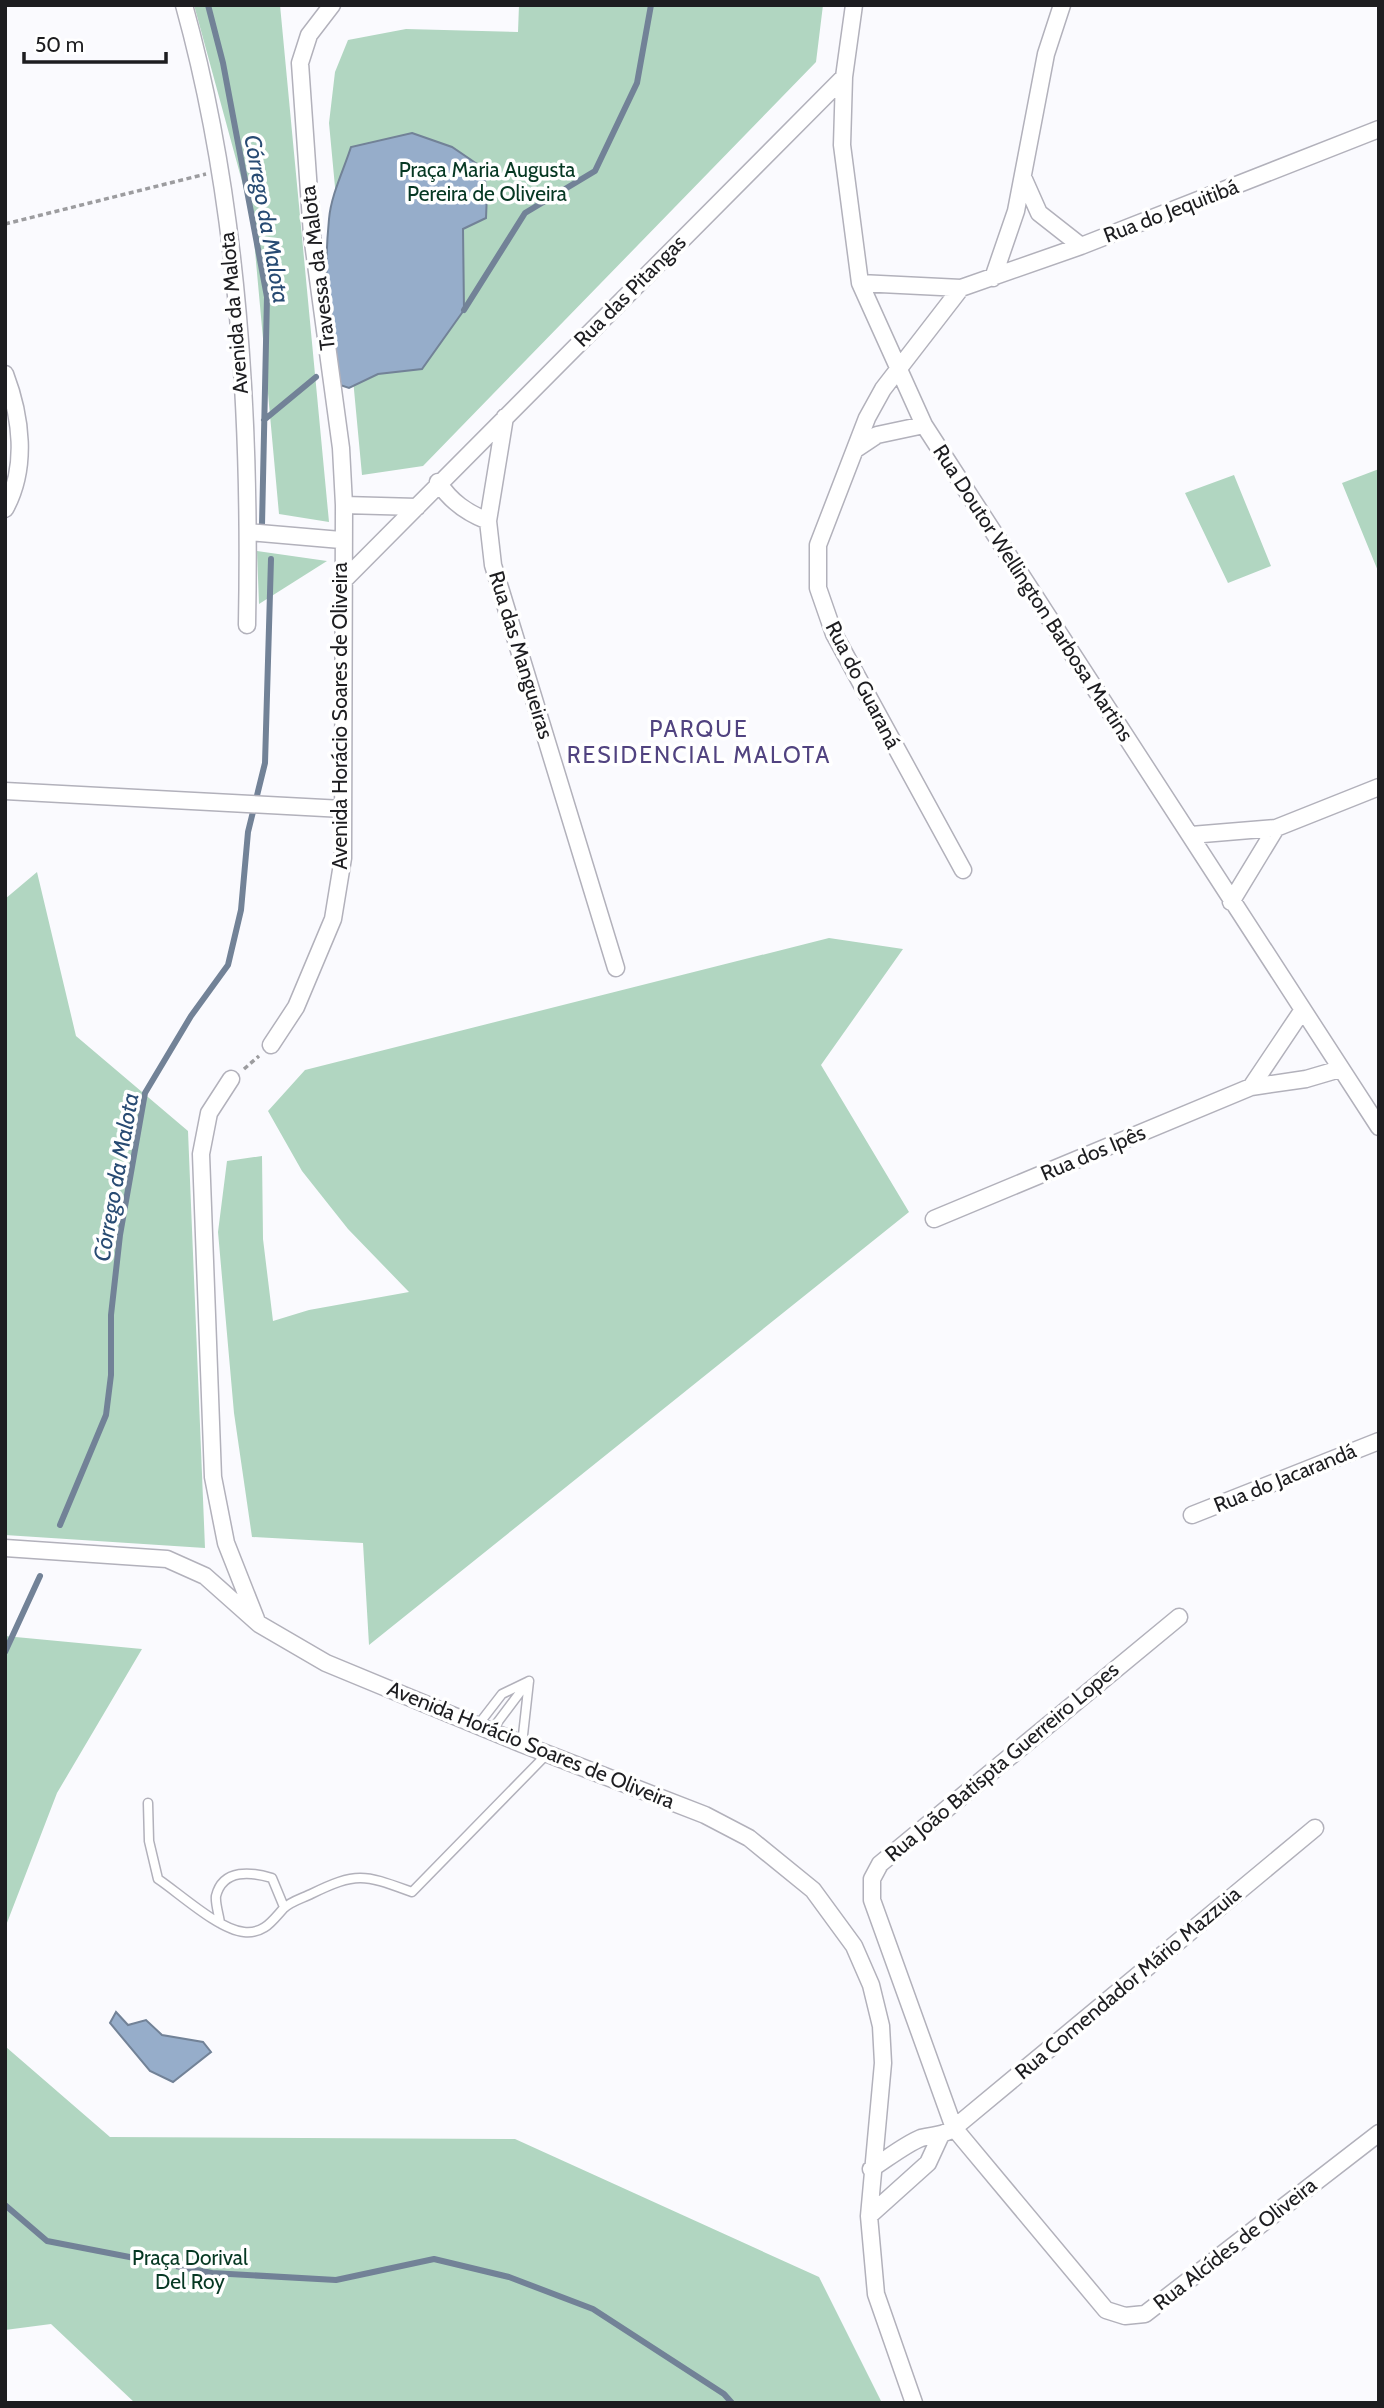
<svg xmlns="http://www.w3.org/2000/svg" width="1384" height="2408" font-family="Cabin,sans-serif">
<rect width="100%" height="100%" fill="#fafafe"/>
<path fill="#b1d6c1" d="M 194,5 L 280,5 L 329,522 L 279,514 L 252,218 Z
M 519,5 L 823,5 L 816,62 L 423,466 L 362,475 L 329,123 L 335,72 L 348,40 L 406,29 L 518,32 Z
M 1379,469 L 1379,570 L 1378,571 L 1342,483 Z
M 1234,475 L 1271,566 L 1228,583 L 1185,493 Z
M 257,551 L 327,561 L 259,604 Z
M 37,872 L 76,1036 L 188,1131 L 205,1548 L 5,1535 L 5,899 Z
M 829,938 L 903,949 L 821,1065 L 909,1212 L 369,1645 L 363,1543 L 252,1537 L 234,1413 L 218,1232 L 227,1161 L 262,1156 L 263,1239 L 273,1321 L 309,1310 L 409,1292 L 348,1229 L 302,1171 L 268,1111 L 305,1070 Z
M 5,1636 L 142,1649 L 57,1793 L 5,1928 Z
M 5,2042 L 6,2047 L 110,2137 L 515,2139 L 819,2277 L 882,2403 L 135,2403 L 51,2324 L 5,2330 Z"/>
<path fill="#96adca" stroke="#728297" stroke-width="2" d="M 412,133 L 452,147 L 483,168 L 487,193 L 486,218 L 463,229 L 464,310 L 422,369 L 378,374 L 349,388 L 340,385 C 325,335 324,271 329,219 C 331,195 344,169 351,147 Z
M 116,2012 L 128,2025 L 146,2020 L 162,2035 L 203,2042 L 211,2052 L 173,2082 L 150,2071 L 110,2023 Z"/>
<g fill="none" stroke-linecap="round" stroke-linejoin="round">
<path stroke="#728297" stroke-width="6" d="M 208,5 L 223,63 L 267,297 L 262,525
M 464,310 L 525,213 L 595,171 L 637,83 L 651,5
M 264,420 L 316,377
M 60,1525 L 106,1415 L 111,1375 L 111,1315 L 120,1235 L 145,1093 L 191,1016 L 228,965 L 241,910 L 248,832 L 265,763 L 271,559
M 5,1652 L 40,1576
M 5,2205 L 47,2241 L 212,2273 L 336,2280 L 434,2259 L 509,2277 L 593,2309 L 724,2394 L 732,2403"/>
<g stroke="#b2b1bb" stroke-width="11">
<path id="service" d="M 478,1725 L 502,1694 L 529,1681
M 491,1731 L 527,1683
M 522,1744 L 529,1681
M 148,1803 L 149,1841 L 158,1879 C 179,1893 219,1930 244,1932 C 264,1934 272,1921 283,1909 C 289,1902 303,1898 311,1894 C 358,1871 365,1875 412,1892 L 547,1754
M 220,1923 C 219,1915 215,1903 216,1896 C 223,1868 252,1872 272,1878 L 284,1907"/>
</g>
<g stroke="#b2b1bb" stroke-width="19">
<path id="minor" d="M 184,5 C 239,203 251,420 247,625
M 854,5 L 844,77 L 842,145 L 860,283 L 924,425 L 1379,1127
M 1023,177 L 1039,213 L 1081,246
M 993,278 L 1016,211 L 1046,54 L 1062,5
M 860,283 L 961,288 L 1081,246 L 1379,129
M 961,288 L 883,389 L 867,418 L 818,545 L 818,588 L 834,634 L 963,870
M 5,374 C 21,416 28,467 5,509
M 505,417 L 488,521 L 493,565 L 616,968
M 856,449 L 877,435 L 924,425
M 438,482 C 451,502 467,513 488,521
M 344,505 L 417,507
M 249,532 L 341,540
M 342,582 L 844,77
M 5,791 L 343,809
M 1191,835 L 1276,828 L 1379,787
M 1231,902 L 1276,828
M 271,1045 L 296,1007 L 333,919 L 343,858 L 344,505 L 341,448 L 312,235 L 300,63 L 309,35 L 332,5
M 231,1079 L 209,1113 L 201,1154 L 213,1477 L 226,1543 L 256,1619
M 1251,1087 L 1302,1011
M 934,1219 L 1251,1087 L 1306,1079 L 1340,1069
M 1192,1515 L 1379,1441
M 5,1548 L 167,1559 L 205,1576 L 259,1624 L 326,1663 L 522,1744 L 705,1815 L 749,1838 L 813,1890 L 854,1946 L 871,1985 L 881,2026 L 883,2063 L 869,2216 L 876,2294 L 914,2403
M 1179,1617 L 880,1864 L 872,1879 L 872,1900 L 954,2128 L 1106,2310 L 1125,2316 L 1145,2314 L 1379,2133
M 871,2169 C 887,2159 904,2145 921,2138 C 935,2134 940,2137 954,2128 L 1315,1828
M 869,2216 L 928,2163 L 940,2137"/>
</g>
<path stroke="#9c9c9f" stroke-width="3.5" stroke-dasharray="5 3.5" stroke-linecap="butt" d="M 5,224 L 206,174
M 244,1069 L 259,1056"/>
<use href="#service" stroke="#fff" stroke-width="8"/>
<use href="#minor" stroke="#fff" stroke-width="16"/>
</g>
<g text-anchor="middle" stroke-width="7" stroke-linejoin="round" paint-order="stroke">
<g font-size="21" fill="#063823" stroke="#fff">
<text x="487" y="177">Praça Maria Augusta<tspan x="487" dy="24">Pereira de Oliveira</tspan></text>
<text x="190" y="2265">Praça Dorival<tspan x="190" dy="24">Del Roy</tspan></text>
</g>
<g font-size="21" fill="#1d1d20" stroke="#fff">
<text transform="translate(1171 211) rotate(-21)" y="7">Rua do Jequitibá</text>
<text transform="translate(318 268) rotate(-97)" y="7">Travessa da Malota</text>
<text transform="translate(630 291) rotate(-45)" y="7">Rua das Pitangas</text>
<text transform="translate(234 313) rotate(-95)" y="7">Avenida da Malota</text>
<text transform="translate(1033 593) rotate(57)" y="7">Rua Doutor Wellington Barbosa Martins</text>
<text transform="translate(521 655) rotate(73)" y="7">Rua das Mangueiras</text>
<text transform="translate(863 685) rotate(63)" y="7">Rua do Guaraná</text>
<text transform="translate(340 716) rotate(-90)" y="7">Avenida Horácio Soares de Oliveira</text>
<text transform="translate(1093 1153) rotate(-23)" y="7">Rua dos Ipês</text>
<text transform="translate(1285 1478) rotate(-22)" y="7">Rua do Jacarandá</text>
<text transform="translate(531 1745) rotate(22)" y="7">Avenida Horácio Soares de Oliveira</text>
<text transform="translate(1002 1762) rotate(-40)" y="7">Rua João Batispta Guerreiro Lopes</text>
<text transform="translate(1128 1983) rotate(-40)" y="7">Rua Comendador Mário Mazzuia</text>
<text transform="translate(1235 2244) rotate(-38)" y="7">Rua Alcídes de Oliveira</text>
</g>
<g font-size="23" font-style="italic" fill="#284b73" stroke="#fff">
<text transform="translate(267 219) rotate(80)" y="8">Córrego da Malota</text>
<text transform="translate(116 1177) rotate(-80)" y="8">Córrego da Malota</text>
</g>
<g font-size="23" letter-spacing="2" fill="#514380" stroke="#fff">
<text x="699" y="737">PARQUE<tspan x="699" dy="26">RESIDENCIAL MALOTA</tspan></text>
</g>
</g>
<rect width="1384" height="2408" fill="none" stroke="#1d1d20" stroke-width="14"/>
<path d="M24 52v10h142v-10" fill="none" stroke="#1d1d20" stroke-width="3.5"/>
<text x="35" y="52" font-size="21" fill="#1d1d20" stroke="#ffffff" stroke-width="5" paint-order="stroke">50 m</text>
</svg>
